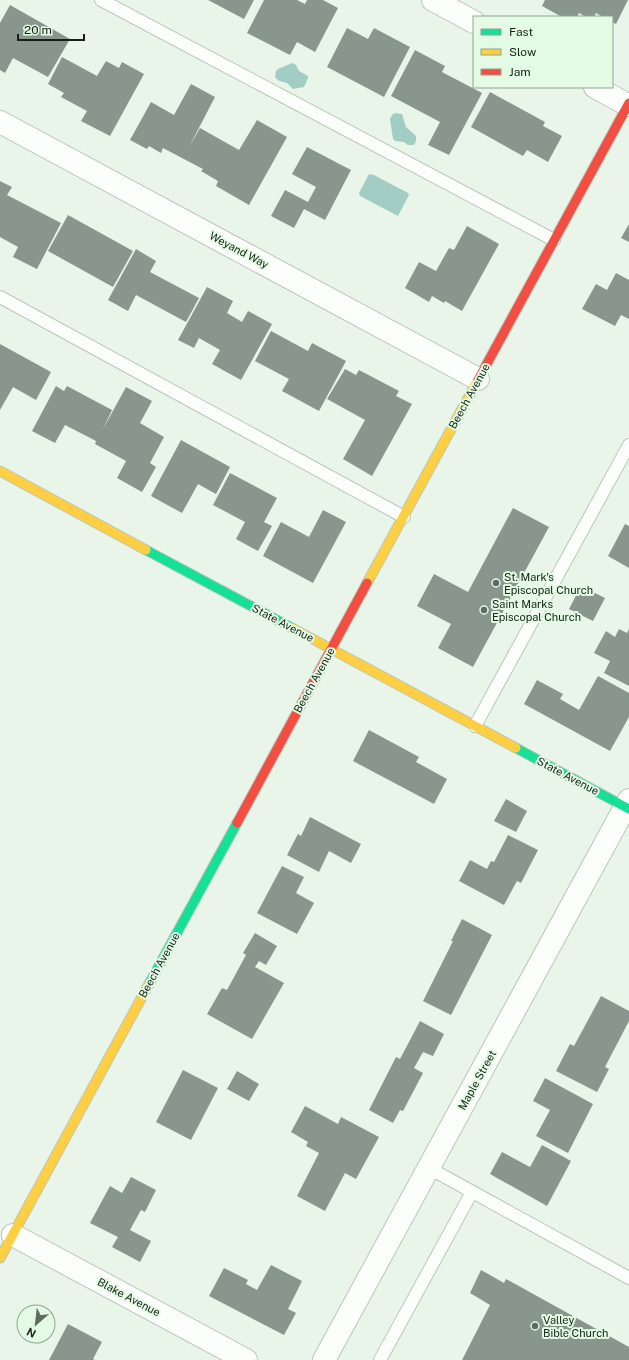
<svg xmlns="http://www.w3.org/2000/svg" width="629" height="1360" font-family="'Public Sans',sans-serif">
<rect width="100%" height="100%" fill="#e9f5e9"/>
<path fill="#a2cdc5" d="M 292,63 L 296,65 L 299,71 L 308,76 L 308,78 L 304,87 L 293,89 L 287,83 L 279,81 L 275,77 L 276,71 L 278,69 Z
M 395,113 L 402,114 L 406,127 L 416,136 L 416,141 L 414,145 L 408,145 L 404,142 L 395,141 L 393,139 L 390,119 L 392,115 Z
M 369,174 L 374,175 L 408,193 L 409,195 L 398,216 L 360,196 L 359,193 Z"/>
<path fill="#88968d" d="M 208,0 L 254,0 L 244,19 Z
M 264,0 L 297,0 L 305,4 L 307,0 L 323,0 L 338,8 L 315,52 L 297,42 L 290,55 L 247,33 Z
M 545,0 L 628,0 L 616,24 L 612,22 L 612,17 L 603,17 L 596,13 L 594,17 L 586,17 L 579,13 L 577,17 L 562,17 L 542,6 Z
M 10,5 L 70,39 L 48,77 L 13,58 L 5,73 L 0,70 L 0,23 Z
M 347,28 L 368,39 L 374,28 L 410,47 L 384,97 L 327,67 Z
M 415,50 L 445,66 L 442,72 L 482,93 L 449,155 L 428,145 L 440,122 L 391,96 Z
M 62,57 L 97,76 L 106,61 L 119,68 L 122,62 L 144,74 L 110,136 L 81,121 L 87,111 L 61,97 L 64,93 L 48,84 Z
M 191,84 L 215,97 L 189,147 L 200,128 L 239,150 L 257,120 L 287,137 L 249,205 L 216,186 L 218,181 L 201,171 L 203,169 L 182,158 L 163,148 L 161,153 L 149,146 L 147,149 L 130,140 L 151,102 L 174,115 Z
M 490,92 L 545,122 L 543,126 L 562,136 L 548,162 L 527,150 L 523,156 L 471,127 Z
M 307,147 L 351,170 L 325,220 L 304,209 L 294,228 L 271,216 L 285,190 L 308,202 L 316,187 L 292,174 Z
M 0,181 L 12,187 L 7,195 L 61,223 L 37,269 L 13,257 L 18,247 L 0,237 Z
M 68,215 L 133,251 L 113,287 L 48,251 Z
M 629,224 L 629,242 L 621,238 Z
M 467,226 L 499,244 L 462,311 L 445,301 L 444,303 L 432,296 L 429,302 L 405,288 L 419,262 L 436,271 L 449,248 L 454,250 Z
M 136,249 L 156,261 L 150,272 L 199,298 L 186,322 L 136,295 L 128,311 L 108,300 Z
M 616,273 L 629,280 L 629,319 L 621,315 L 615,326 L 582,309 L 596,284 L 607,290 Z
M 207,287 L 233,301 L 227,313 L 242,322 L 248,311 L 272,324 L 241,380 L 212,364 L 220,350 L 199,338 L 194,348 L 178,340 Z
M 271,331 L 308,351 L 312,343 L 346,361 L 319,411 L 282,391 L 289,379 L 255,361 Z
M 0,344 L 51,372 L 36,400 L 13,387 L 0,410 Z
M 345,369 L 356,375 L 359,370 L 399,391 L 396,396 L 412,404 L 372,476 L 343,459 L 365,420 L 327,399 Z
M 56,386 L 64,391 L 67,386 L 112,410 L 103,429 L 126,387 L 152,401 L 140,423 L 164,437 L 150,463 L 156,467 L 142,492 L 117,478 L 126,461 L 95,444 L 96,441 L 65,425 L 55,443 L 32,431 Z
M 181,440 L 230,467 L 216,494 L 198,484 L 182,513 L 151,496 Z
M 230,473 L 277,498 L 264,522 L 272,526 L 258,551 L 236,539 L 245,522 L 213,505 Z
M 513,508 L 549,527 L 473,667 L 438,648 L 451,624 L 417,606 L 434,574 L 468,592 Z
M 323,510 L 346,522 L 313,583 L 263,556 L 281,522 L 309,537 Z
M 625,524 L 629,526 L 629,568 L 608,556 Z
M 581,586 L 605,598 L 593,621 L 569,609 Z
M 619,629 L 627,633 L 629,629 L 629,686 L 604,673 L 610,661 L 594,653 L 606,631 L 615,637 Z
M 598,676 L 629,693 L 629,717 L 610,751 L 524,704 L 537,680 L 563,694 L 560,699 L 579,710 Z
M 369,730 L 419,757 L 416,762 L 447,779 L 434,804 L 353,761 Z
M 506,799 L 527,811 L 516,832 L 494,821 Z
M 310,817 L 361,844 L 351,863 L 329,851 L 319,872 L 287,855 L 298,834 L 301,836 Z
M 508,835 L 538,850 L 521,883 L 517,881 L 504,905 L 459,881 L 470,860 L 487,869 L 491,861 L 494,862 Z
M 282,866 L 304,877 L 296,893 L 314,903 L 297,934 L 257,913 Z
M 462,919 L 492,935 L 451,1015 L 423,1001 L 453,941 L 451,941 Z
M 255,933 L 277,946 L 266,965 L 259,961 L 255,967 L 284,983 L 252,1039 L 207,1014 L 222,988 L 227,990 L 246,955 L 243,953 Z
M 601,996 L 629,1011 L 629,1021 L 605,1067 L 609,1069 L 597,1092 L 556,1071 L 570,1044 L 574,1046 Z
M 420,1021 L 444,1034 L 433,1056 L 423,1052 L 414,1068 L 423,1073 L 403,1111 L 400,1110 L 393,1123 L 369,1110 L 396,1057 L 400,1059 Z
M 183,1070 L 218,1088 L 191,1140 L 156,1122 Z
M 237,1071 L 259,1084 L 249,1101 L 227,1089 Z
M 545,1078 L 593,1104 L 568,1153 L 536,1136 L 550,1110 L 533,1101 Z
M 305,1106 L 338,1124 L 341,1117 L 379,1137 L 356,1179 L 345,1173 L 325,1211 L 297,1196 L 319,1153 L 306,1146 L 308,1142 L 291,1132 Z
M 542,1145 L 571,1161 L 547,1206 L 490,1174 L 502,1152 L 530,1167 Z
M 131,1177 L 156,1190 L 145,1212 L 141,1210 L 130,1230 L 151,1241 L 140,1262 L 112,1247 L 118,1237 L 90,1223 L 110,1186 L 122,1193 Z
M 271,1265 L 302,1281 L 288,1309 L 296,1313 L 284,1335 L 209,1296 L 224,1268 L 248,1280 L 246,1284 L 257,1290 Z
M 481,1270 L 504,1283 L 506,1279 L 629,1347 L 629,1360 L 462,1360 L 490,1305 L 470,1293 Z
M 68,1324 L 102,1342 L 93,1359 L 95,1360 L 49,1360 Z"/>
<g fill="none" stroke-linecap="round" stroke-linejoin="round">
<g stroke="#bbc5bb" stroke-width="14">
<path id="lane" d="M 101,0 L 554,240
M 0,297 L 404,517
M 475,726 L 629,445
M 429,1168 L 629,1278
M 380,1360 L 472,1192"/>
</g>
<g stroke="#bbc5bb" stroke-width="24">
<path id="street" d="M 433,0 L 474,22
M 595,87 L 628,105
M 0,122 L 478,379
M 13,1235 L 246,1360
M 324,1360 L 629,800"/>
</g>
<g stroke="#bbc5bb" stroke-width="11">
<path id="fast" d="M 146,550 L 292,628
M 516,748 L 629,809
M 149,984 L 237,823"/>
</g>
<g stroke="#bbc5bb" stroke-width="11">
<path id="slow" d="M 0,471 L 146,550
M 367,583 L 478,380
M 292,628 L 516,748
M 0,1258 L 149,984"/>
</g>
<g stroke="#bbc5bb" stroke-width="11">
<path id="jam" d="M 478,380 L 629,103
M 237,823 L 367,583"/>
</g>
<use href="#lane" stroke="#fcfefc" stroke-width="12"/>
<use href="#street" stroke="#fcfefc" stroke-width="22"/>
<use href="#fast" stroke="#16e098" stroke-width="9"/>
<use href="#slow" stroke="#ffcf43" stroke-width="9"/>
<use href="#jam" stroke="#f24e42" stroke-width="9"/>
</g>
<g fill="#606a60" stroke="#e3fbe4" stroke-width="1.5">
<circle cx="496" cy="583" r="4"/>
<circle cx="484" cy="610" r="4"/>
<circle cx="535" cy="1326" r="4"/>
</g>
<g text-anchor="middle" stroke-width="4" stroke-linejoin="round" paint-order="stroke">
<g font-size="11" fill="#171f17" stroke="#e3fbe4">
<text transform="translate(239 250) rotate(28)" y="4">Weyand Way</text>
<text transform="translate(469 396) rotate(-61)" y="4">Beech Avenue</text>
<text transform="translate(283 623) rotate(28)" y="4">State Avenue</text>
<text transform="translate(314 680) rotate(-61)" y="4">Beech Avenue</text>
<text transform="translate(568 776) rotate(28)" y="4">State Avenue</text>
<text transform="translate(159 965) rotate(-61)" y="4">Beech Avenue</text>
<text transform="translate(477 1080) rotate(-61)" y="4">Maple Street</text>
<text transform="translate(129 1297) rotate(28)" y="4">Blake Avenue</text>
</g>
<g font-size="11" fill="#171f17" stroke="#e3fbe4" text-anchor="start">
<text x="504" y="581">St. Mark's<tspan x="504" dy="13">Episcopal Church</tspan></text>
<text x="492" y="608">Saint Marks<tspan x="492" dy="13">Episcopal Church</tspan></text>
<text x="543" y="1324">Valley<tspan x="543" dy="13">Bible Church</tspan></text>
</g>
</g>
<rect x="473" y="16" width="140" height="72" fill="#e3fbe4" stroke="#91a392"/>
<rect x="481" y="29" width="20" height="6" fill="#16e098" stroke="#91a392"/>
<text x="509" y="36" font-size="12" fill="#171f17">Fast</text>
<rect x="481" y="49" width="20" height="6" fill="#ffcf43" stroke="#91a392"/>
<text x="509" y="56" font-size="12" fill="#171f17">Slow</text>
<rect x="481" y="69" width="20" height="6" fill="#f24e42" stroke="#91a392"/>
<text x="509" y="76" font-size="12" fill="#171f17">Jam</text>
<g transform="translate(36 1324) rotate(208)"><circle r="19" fill="#e3fbe4" stroke="#91a392"/>
<path d="M0-3L7 15L0 10L-7 15Z" fill="#606a60"/>
<text y="-6" font-size="11" font-weight="bold" text-anchor="middle" fill="#171f17">N</text>
</g>
<path d="M18 34v6h66v-6" fill="none" stroke="#171f17" stroke-width="2"/>
<text x="24" y="34" font-size="12" fill="#171f17" stroke="#e3fbe4" stroke-width="3" paint-order="stroke">20 m</text>
</svg>
